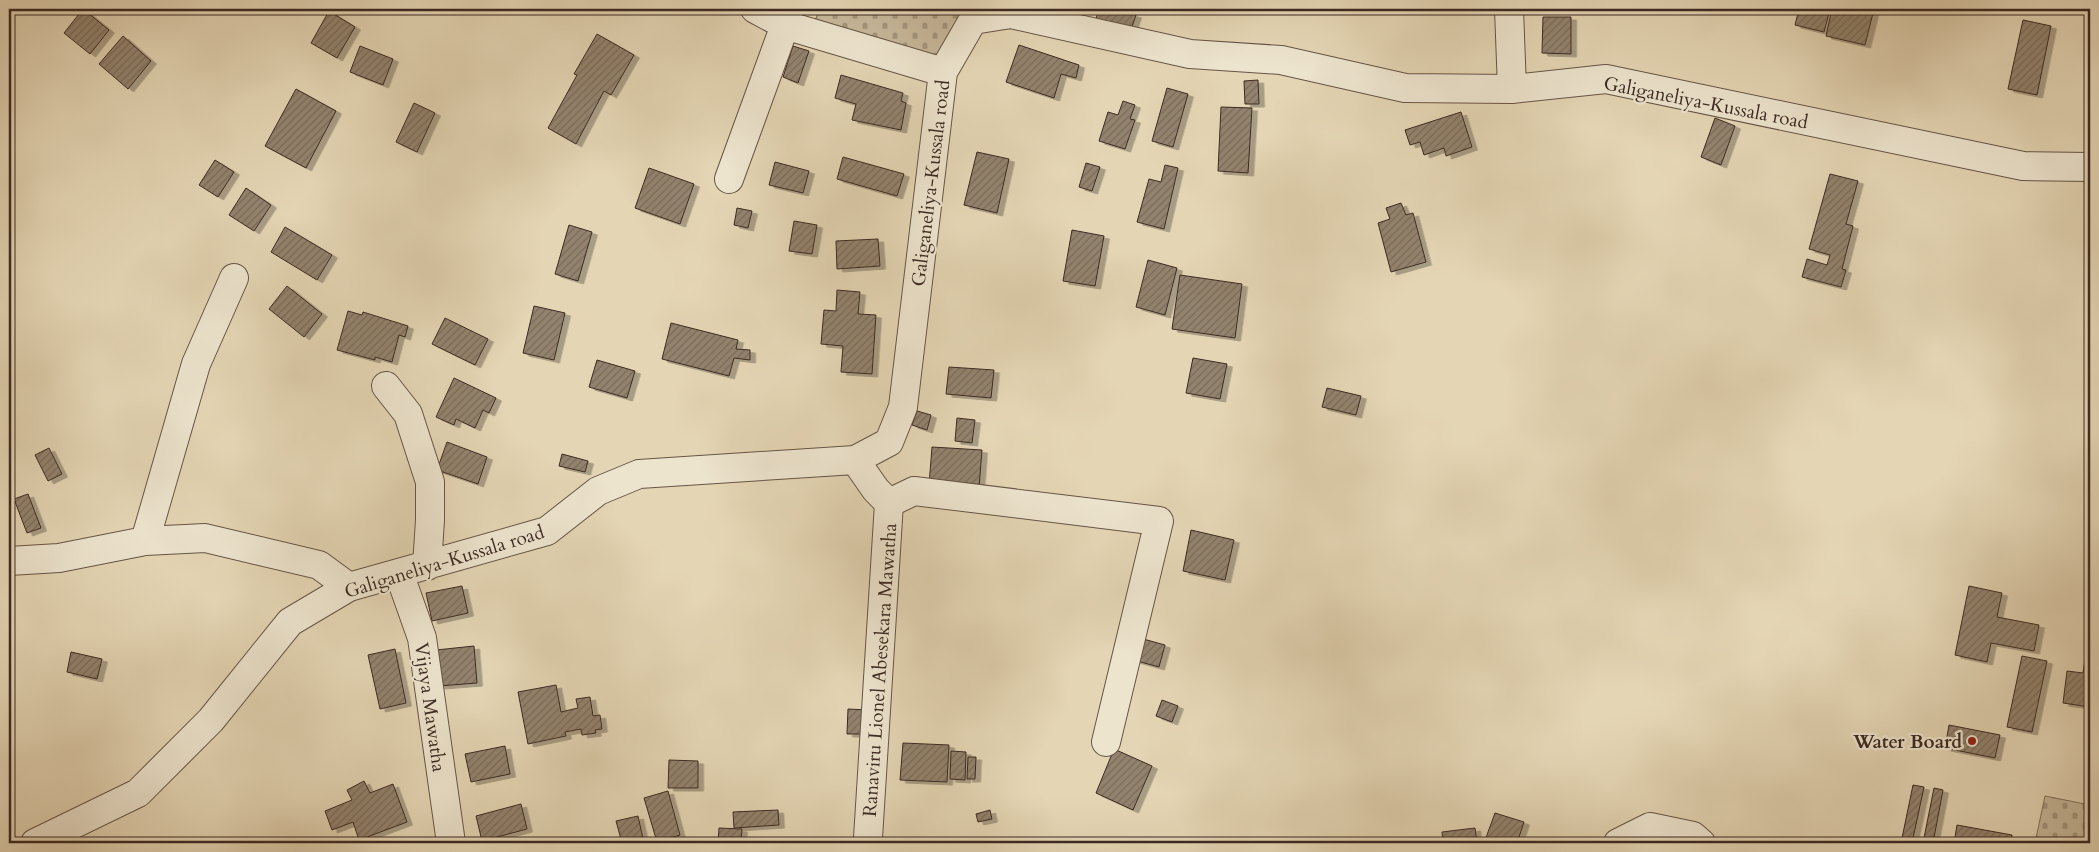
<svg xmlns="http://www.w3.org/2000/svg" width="2099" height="852" font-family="Cardo,serif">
<defs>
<pattern id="cemetery-stones" width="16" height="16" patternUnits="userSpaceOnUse" patternTransform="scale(1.25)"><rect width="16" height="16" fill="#c7b89b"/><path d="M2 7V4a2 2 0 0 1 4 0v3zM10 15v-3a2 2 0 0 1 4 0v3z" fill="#a3967e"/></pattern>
<pattern id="building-hatch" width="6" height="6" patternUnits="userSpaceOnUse" patternTransform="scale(1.25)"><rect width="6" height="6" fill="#93836e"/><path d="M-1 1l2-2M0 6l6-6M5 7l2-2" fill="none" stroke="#796b5a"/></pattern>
<filter id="shadow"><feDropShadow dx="5.5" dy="3" stdDeviation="0" flood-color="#0004"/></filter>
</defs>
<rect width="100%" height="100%" fill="#e4d5b4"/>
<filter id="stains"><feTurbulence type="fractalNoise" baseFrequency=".004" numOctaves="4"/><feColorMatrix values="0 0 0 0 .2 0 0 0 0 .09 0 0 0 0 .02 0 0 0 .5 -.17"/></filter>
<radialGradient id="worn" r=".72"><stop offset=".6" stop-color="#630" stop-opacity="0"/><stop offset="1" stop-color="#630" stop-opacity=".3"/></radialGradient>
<path fill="url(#cemetery-stones)" stroke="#82715f" d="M 820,9 L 969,9 L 936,64 L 812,27 Z
M 2045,796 L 2090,805 L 2090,843 L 2035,843 Z"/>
<path fill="url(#building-hatch)" stroke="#3c2a23" filter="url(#shadow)" d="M 83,9 L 109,30 L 90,54 L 64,33 Z
M 1099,9 L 1115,9 L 1136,15 L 1128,39 L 1093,28 Z
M 1799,9 L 1830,9 L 1824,32 L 1795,25 Z
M 1832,9 L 1874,9 L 1865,45 L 1826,36 Z
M 329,11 L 355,27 L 337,58 L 311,43 Z
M 1543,17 L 1571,17 L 1571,54 L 1542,53 Z
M 2023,20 L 2051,26 L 2037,95 L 2008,89 Z
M 597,34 L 634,55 L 611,95 L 604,91 L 576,144 L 548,128 L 577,75 L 574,74 Z
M 123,36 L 151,61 L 128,89 L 99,64 Z
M 1019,45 L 1079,65 L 1076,78 L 1061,74 L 1054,98 L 1006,82 Z
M 360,46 L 393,59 L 383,85 L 350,72 Z
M 793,46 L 809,51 L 798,83 L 783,77 Z
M 841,75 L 903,93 L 901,101 L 906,103 L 901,130 L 852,120 L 856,104 L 835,98 Z
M 1258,80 L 1259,104 L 1245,104 L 1244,81 Z
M 1167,88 L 1188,94 L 1173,147 L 1152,141 Z
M 296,89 L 336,111 L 306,168 L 265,146 Z
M 1123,101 L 1135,105 L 1130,119 L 1135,120 L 1125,149 L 1099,141 L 1108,112 L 1118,115 Z
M 414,103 L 435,113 L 417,152 L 396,142 Z
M 1221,107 L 1252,108 L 1248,173 L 1218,171 Z
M 1461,112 L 1472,147 L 1446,156 L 1444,148 L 1424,155 L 1420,142 L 1410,145 L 1405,130 Z
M 1715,118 L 1735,126 L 1721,165 L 1701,157 Z
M 977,152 L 1009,159 L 997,213 L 964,205 Z
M 843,157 L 904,174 L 897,196 L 837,179 Z
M 215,160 L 234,172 L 218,197 L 199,185 Z
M 775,162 L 809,171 L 803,193 L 769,185 Z
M 1086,163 L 1100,167 L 1092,191 L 1079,187 Z
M 1165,165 L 1178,168 L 1164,229 L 1137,222 L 1149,179 L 1161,182 Z
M 649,168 L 694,184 L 680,224 L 635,208 Z
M 1830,174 L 1858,181 L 1846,224 L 1853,226 L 1842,269 L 1846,270 L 1841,287 L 1802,277 L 1807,259 L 1827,265 L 1830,255 L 1809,249 Z
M 246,188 L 271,205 L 254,231 L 229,215 Z
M 1401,203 L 1406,215 L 1413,213 L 1426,262 L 1391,272 L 1378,223 L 1390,219 L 1386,208 Z
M 737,208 L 752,211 L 748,228 L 734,225 Z
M 794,221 L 817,225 L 812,254 L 789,251 Z
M 569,225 L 592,232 L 578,281 L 555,274 Z
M 285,227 L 332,255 L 317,280 L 271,252 Z
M 1072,230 L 1104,236 L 1095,286 L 1063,281 Z
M 878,239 L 880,266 L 837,269 L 836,241 Z
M 1148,260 L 1177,268 L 1165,315 L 1136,307 Z
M 1180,275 L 1242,284 L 1235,338 L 1172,329 Z
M 287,286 L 322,314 L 304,337 L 269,309 Z
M 837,290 L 860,292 L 858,314 L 876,315 L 872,374 L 841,372 L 843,346 L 821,344 L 824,310 L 836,311 Z
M 534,306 L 565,313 L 554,360 L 523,353 Z
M 348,311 L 362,315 L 363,312 L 408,326 L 405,337 L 399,335 L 392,362 L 375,357 L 375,360 L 337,350 Z
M 445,318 L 488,339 L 475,365 L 432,344 Z
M 671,323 L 738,340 L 736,349 L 750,350 L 750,360 L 734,358 L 729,376 L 662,359 Z
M 1193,358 L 1227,364 L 1220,399 L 1186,393 Z
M 597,360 L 635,371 L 627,398 L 589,387 Z
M 949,367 L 994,370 L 991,398 L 946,394 Z
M 454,378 L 496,398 L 489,413 L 483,410 L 475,428 L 456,419 L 454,425 L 436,417 Z
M 1327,388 L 1361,396 L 1356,415 L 1322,407 Z
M 917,411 L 931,415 L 927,430 L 912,425 Z
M 957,418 L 975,420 L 972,443 L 955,441 Z
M 447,442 L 487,457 L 478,484 L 437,470 Z
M 932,447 L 982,450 L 979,488 L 929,485 Z
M 49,448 L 62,474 L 48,481 L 35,455 Z
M 562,454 L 588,461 L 585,472 L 559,466 Z
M 28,494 L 41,528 L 27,533 L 14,499 Z
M 1191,530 L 1234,540 L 1225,580 L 1183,571 Z
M 462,586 L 468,613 L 432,621 L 426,593 Z
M 1969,586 L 2002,593 L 1997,617 L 2039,625 L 2034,651 L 1991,643 L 1987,662 L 1955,655 Z
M 2090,623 L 2090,707 L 2063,703 L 2067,671 L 2083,673 Z
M 1136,637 L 1165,645 L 1159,667 L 1130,659 Z
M 474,646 L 477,683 L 439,686 L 436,650 Z
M 395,649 L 406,703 L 380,709 L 368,655 Z
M 71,652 L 102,659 L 97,679 L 67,672 Z
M 2022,656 L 2047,661 L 2032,732 L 2007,727 Z
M 556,685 L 561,712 L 578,708 L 576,699 L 590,697 L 593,716 L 600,715 L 602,729 L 595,730 L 596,733 L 582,735 L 581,729 L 565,732 L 566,736 L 528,744 L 518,692 Z
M 1162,700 L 1178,706 L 1172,722 L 1156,716 Z
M 848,709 L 868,710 L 868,734 L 847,734 Z
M 1949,725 L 2000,735 L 1995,758 L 1945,748 Z
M 903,743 L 949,745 L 947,782 L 900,780 Z
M 505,746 L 510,774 L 471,782 L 465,754 Z
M 1114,749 L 1152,766 L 1133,810 L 1096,793 Z
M 951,751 L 966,752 L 965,780 L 950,779 Z
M 968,757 L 976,757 L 975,779 L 967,779 Z
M 669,760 L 698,761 L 698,788 L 668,788 Z
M 2088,769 L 2090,770 L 2090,788 L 2085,786 Z
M 364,781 L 370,793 L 393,784 L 407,822 L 359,840 L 353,822 L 332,830 L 325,811 L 352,800 L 347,790 Z
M 1913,785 L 1924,787 L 1912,843 L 1901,843 Z
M 1934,788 L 1943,790 L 1933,843 L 1923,843 Z
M 668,791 L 680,835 L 657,842 L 644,798 Z
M 521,804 L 527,829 L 482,841 L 476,816 Z
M 778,810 L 779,825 L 734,828 L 733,812 Z
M 990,810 L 992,819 L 978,822 L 976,814 Z
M 1495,813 L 1524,822 L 1517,843 L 1484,843 Z
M 638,816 L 644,843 L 622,843 L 616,821 Z
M 1957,825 L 2012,835 L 2011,843 L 1954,843 Z
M 719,828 L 742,829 L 741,843 L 718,843 Z
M 1475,828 L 1477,843 L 1443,843 L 1442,832 Z"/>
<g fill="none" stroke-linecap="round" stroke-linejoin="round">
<g stroke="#665547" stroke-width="30">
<path id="street" d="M 755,9 L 785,25 L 943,72
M 1509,9 L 1512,89
M 729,179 L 785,25
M 386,386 L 408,414 L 430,482 L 430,520 L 427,566
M 855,460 L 876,490 L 889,503
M 889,503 L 914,491 L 1159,521 L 1106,742
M 145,541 L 196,364 L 234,278
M 9,561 L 59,558 L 145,541 L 205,538 L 319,565 L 349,587
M 399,573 L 422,638 L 451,843
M 868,838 L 889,503
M 35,843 L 138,793 L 211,720 L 290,622 L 349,587 L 547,531 L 598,491 L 639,474 L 855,460 L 889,442 L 903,407 L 943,72 L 973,20 L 1011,14 L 1190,54 L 1281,60 L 1405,88 L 1512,89 L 1606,79 L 2023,166 L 2090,167
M 1618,843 L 1650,827 L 1693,836 L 1701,843"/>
</g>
<use href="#street" stroke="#ede4ce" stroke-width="28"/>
</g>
<circle fill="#8f2418" stroke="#ede4ce" stroke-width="2" cx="1972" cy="741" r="5"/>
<g text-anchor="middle" stroke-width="4.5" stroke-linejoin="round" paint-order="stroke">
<g font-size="19" fill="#3c2a23" stroke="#ede4ce">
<text transform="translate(1706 102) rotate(11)" y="7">Galiganeliya-Kussala road</text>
<text transform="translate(930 183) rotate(-83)" y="7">Galiganeliya-Kussala road</text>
<text transform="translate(444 561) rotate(-17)" y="7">Galiganeliya-Kussala road</text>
<text transform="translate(879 670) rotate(-86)" y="7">Ranaviru Lionel Abesekara Mawatha</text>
<text transform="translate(431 707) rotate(82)" y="7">Vijaya Mawatha</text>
</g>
<g font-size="19" font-weight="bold" fill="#3c2a23" stroke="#ede4ce" text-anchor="end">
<text x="1962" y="748">Water Board</text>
</g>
</g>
<rect width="2099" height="852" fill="none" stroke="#e4d5b4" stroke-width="30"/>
<rect x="10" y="10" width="2079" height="832" fill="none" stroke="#3c2a23" stroke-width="2.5"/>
<rect x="15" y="15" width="2069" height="822" fill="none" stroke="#3c2a23"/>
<rect width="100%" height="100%" filter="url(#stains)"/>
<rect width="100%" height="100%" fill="url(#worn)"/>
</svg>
